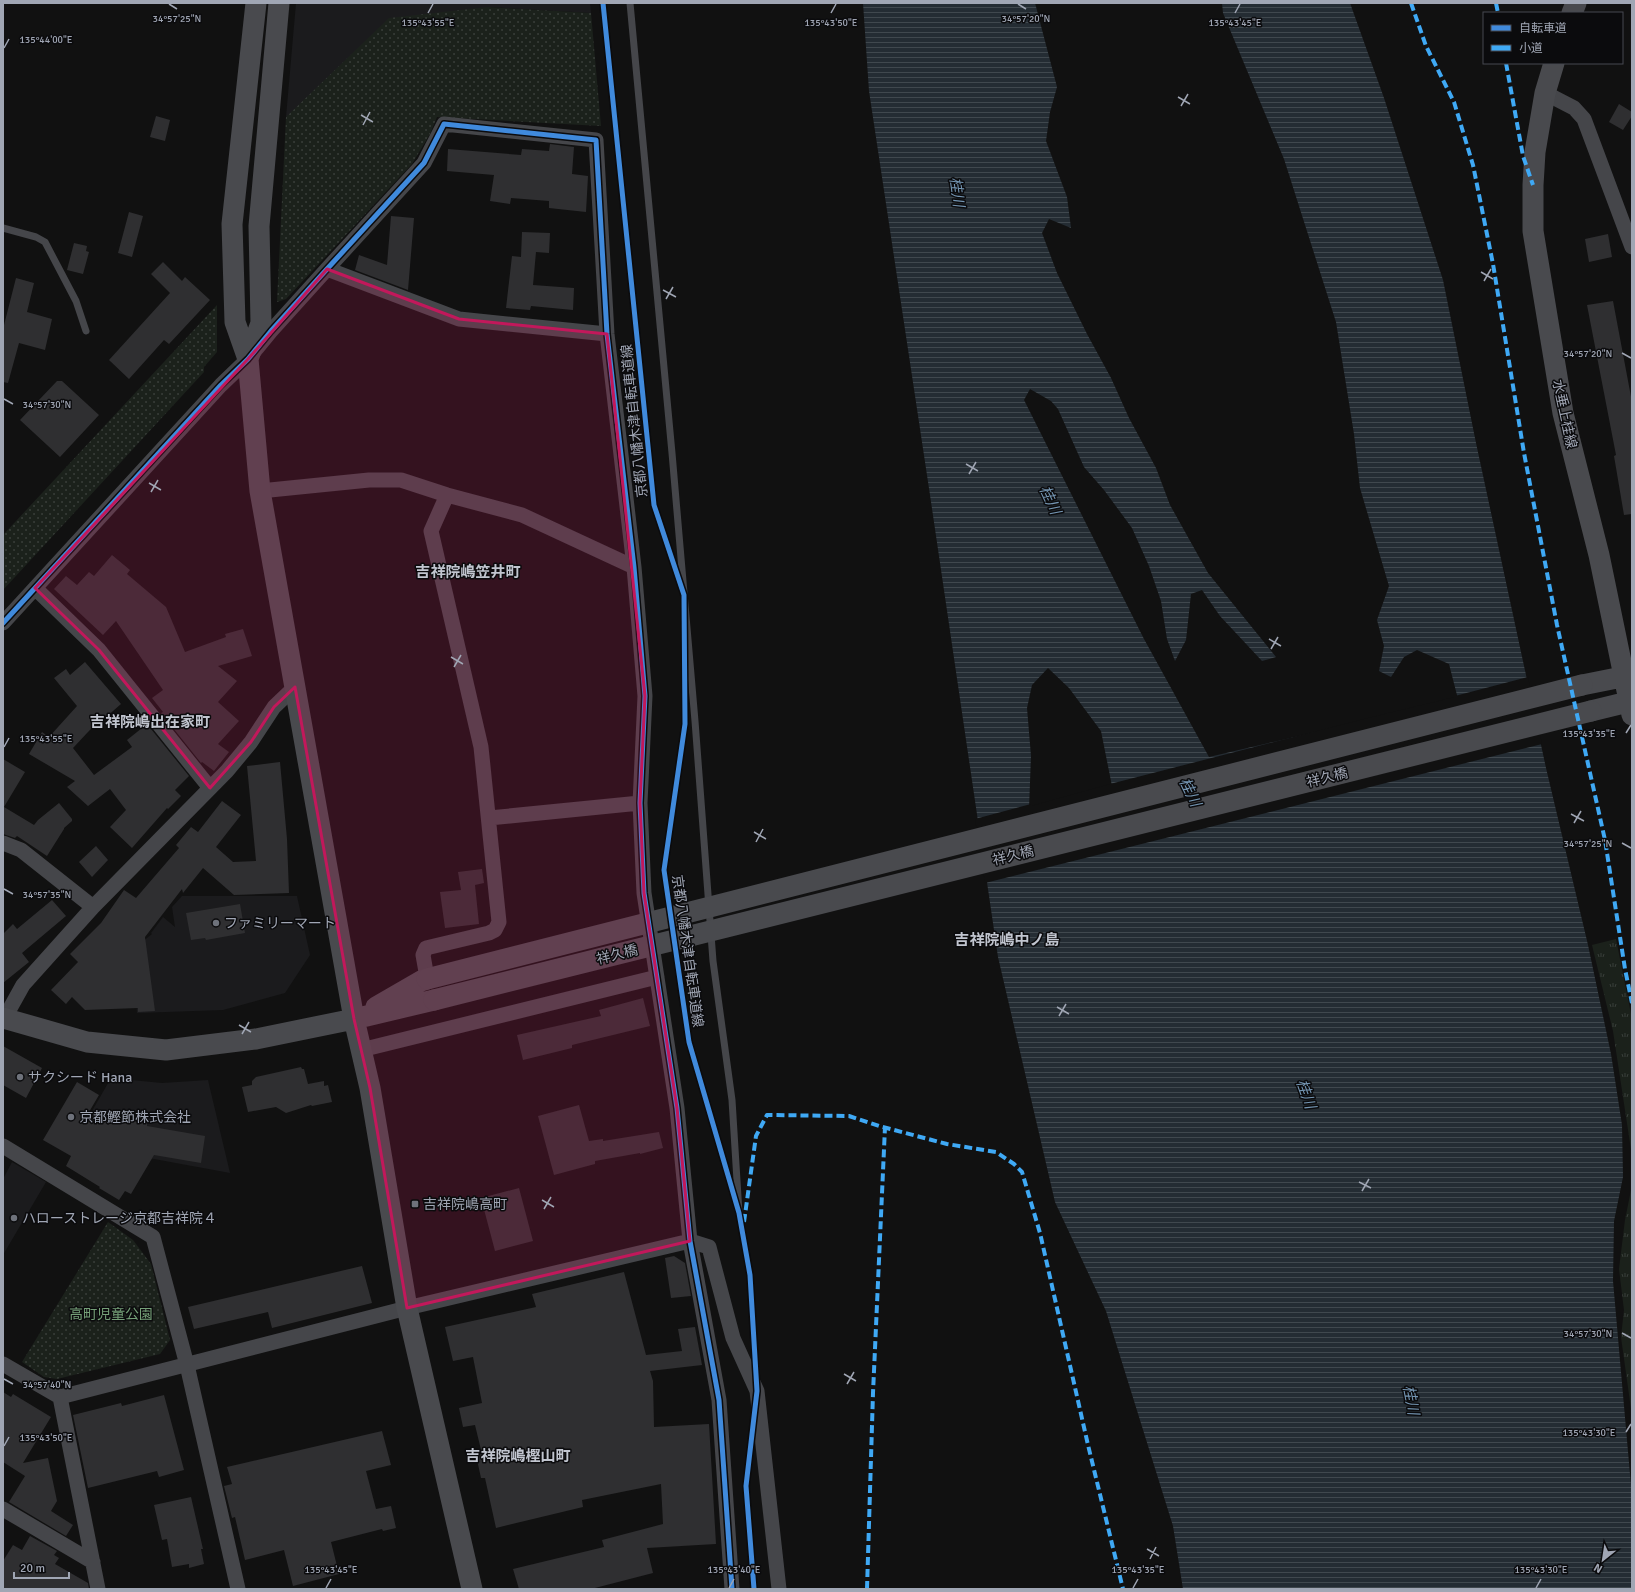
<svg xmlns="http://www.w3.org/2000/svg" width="1635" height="1592" font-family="Signika,'Noto Sans JP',sans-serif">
<defs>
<pattern id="grass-tufts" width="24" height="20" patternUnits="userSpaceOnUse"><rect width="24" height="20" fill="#1b211b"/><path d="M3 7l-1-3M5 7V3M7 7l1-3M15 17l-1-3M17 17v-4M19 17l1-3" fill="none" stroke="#393e3a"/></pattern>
<pattern id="park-dots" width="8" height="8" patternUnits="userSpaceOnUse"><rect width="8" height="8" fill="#1b211b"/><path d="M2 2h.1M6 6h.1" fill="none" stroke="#393e3a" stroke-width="1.8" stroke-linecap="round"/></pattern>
<pattern id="water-rules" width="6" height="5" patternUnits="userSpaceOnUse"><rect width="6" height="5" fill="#242c33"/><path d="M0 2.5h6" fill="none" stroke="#40484e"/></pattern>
</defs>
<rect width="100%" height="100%" fill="#111"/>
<path fill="#1b1b1d" d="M 296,3 L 590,3 L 591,13 L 488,7 L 286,117 Z
M 182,896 L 297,896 L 310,955 L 285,993 L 223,1010 L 137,1013 L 132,950 L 152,934 L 151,933 L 163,917 L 175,927 L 172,907 Z
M 111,1078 L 162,1083 L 208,1080 L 230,1173 L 73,1144 Z
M 12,1162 L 46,1182 L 3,1255 L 3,1179 Z"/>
<path fill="url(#grass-tufts)" d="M 1616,939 L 1632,1019 L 1632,1156 L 1613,1031 L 1592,945 Z
M 1632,1185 L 1632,1416 L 1621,1337 L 1624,1310 L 1619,1269 L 1625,1220 Z"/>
<path fill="url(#park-dots)" d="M 488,7 L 591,13 L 601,126 L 437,117 L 430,134 L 412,164 L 286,299 L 277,302 L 286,117 L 389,18 Z
M 217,305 L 217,352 L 204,367 L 204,372 L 3,590 L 3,535 Z
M 108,1222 L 133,1240 L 151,1264 L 170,1340 L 160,1354 L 57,1379 L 44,1377 L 22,1362 Z"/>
<path fill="url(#water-rules)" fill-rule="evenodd" d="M 863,3 L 1035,3 L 1057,87 L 1050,112 L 1046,141 L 1067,197 L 1071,228 L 1049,219 L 1042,233 L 1057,273 L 1087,334 L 1111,378 L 1129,418 L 1156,468 L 1170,505 L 1208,573 L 1276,657 L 1262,661 L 1220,616 L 1202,590 L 1191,594 L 1186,640 L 1175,661 L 1167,639 L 1161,601 L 1149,566 L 1132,528 L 1104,490 L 1084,467 L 1058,409 L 1051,401 L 1030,389 L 1024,400 L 1144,639 L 1209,757 L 1458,699 L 1449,664 L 1417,650 L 1404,657 L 1391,677 L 1379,671 L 1384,646 L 1377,620 L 1389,586 L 1360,488 L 1354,434 L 1336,322 L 1284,159 L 1223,13 L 1222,3 L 1350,3 L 1384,98 L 1443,280 L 1476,443 L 1546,768 L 1588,945 L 1611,1054 L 1622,1125 L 1623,1177 L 1614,1221 L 1613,1281 L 1632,1497 L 1632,1589 L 1183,1589 L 1173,1526 L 1106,1311 L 1055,1202 L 998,957 L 930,495 L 869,91 ZM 1048,668 L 1069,688 L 1101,731 L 1112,786 L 1029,809 L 1031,756 L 1027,708 L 1032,685 Z"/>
<path fill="#111" d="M 1528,677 L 1542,744 L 985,883 L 975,819 L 1031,804 L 1031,806 L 1110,784 L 1368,718 L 1455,697 L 1455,696 Z"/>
<path fill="#2f2f31" d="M 1619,104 L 1632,112 L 1632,116 L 1623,130 L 1609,122 Z
M 156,116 L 170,120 L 165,141 L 150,137 Z
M 550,144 L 574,147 L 572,174 L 588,176 L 586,212 L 549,208 L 549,201 L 511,198 L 510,204 L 490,201 L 494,175 L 447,171 L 448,149 L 521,155 L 522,149 L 549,151 Z
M 129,212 L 143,216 L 132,257 L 118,253 Z
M 391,216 L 414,218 L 408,290 L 355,270 L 359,255 L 387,265 Z
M 522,232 L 550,233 L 549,253 L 536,252 L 533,285 L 574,288 L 573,310 L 531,306 L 530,310 L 506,308 L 512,256 L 521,257 Z
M 1608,234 L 1612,257 L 1589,262 L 1585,239 Z
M 74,243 L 87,246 L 86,251 L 89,252 L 83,274 L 67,270 Z
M 163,262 L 182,281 L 185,277 L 210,300 L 169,344 L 164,340 L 129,379 L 109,360 L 170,293 L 151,274 Z
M 16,278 L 34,283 L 27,312 L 52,319 L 45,350 L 19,343 L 8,383 L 3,382 L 3,329 Z
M 1613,301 L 1632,402 L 1632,514 L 1624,515 L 1614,456 L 1616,455 L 1587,305 Z
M 57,381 L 62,381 L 99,415 L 60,457 L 20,420 Z
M 112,555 L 130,570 L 127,574 L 166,607 L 185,652 L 226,637 L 225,634 L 243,629 L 252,656 L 218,666 L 237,681 L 218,702 L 239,721 L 218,744 L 229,752 L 214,771 L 202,762 L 201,763 L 161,713 L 163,712 L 152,698 L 163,690 L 116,621 L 103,635 L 54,589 L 66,576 L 77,585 L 89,572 L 94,576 Z
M 85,662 L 121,704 L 105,718 L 103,716 L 73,748 L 94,775 L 132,747 L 127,740 L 147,724 L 189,776 L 175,790 L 181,796 L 168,809 L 167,808 L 132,848 L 110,827 L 126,810 L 110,789 L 88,806 L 67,787 L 75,781 L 29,754 L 42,732 L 49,737 L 77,706 L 54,678 L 66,669 L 70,675 Z
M 3,759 L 25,772 L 4,807 L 34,825 L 38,820 L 59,803 L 72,819 L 72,821 L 64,828 L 64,829 L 47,856 L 17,836 L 15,838 L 3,834 Z
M 280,762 L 287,839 L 289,893 L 234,895 L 203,868 L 183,893 L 182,889 L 145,937 L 155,1011 L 138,1012 L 138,1008 L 85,1010 L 72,997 L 66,1004 L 51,990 L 78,962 L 70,954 L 101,923 L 124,890 L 136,898 L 179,848 L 176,845 L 191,827 L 198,832 L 222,801 L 241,815 L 216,847 L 233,862 L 256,861 L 247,766 Z
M 96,846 L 108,860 L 92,877 L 79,862 Z
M 482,869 L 484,883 L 475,885 L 479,924 L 445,928 L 440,892 L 461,890 L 458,872 Z
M 52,900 L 66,916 L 22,953 L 29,962 L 3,983 L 3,934 L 13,924 L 17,929 Z
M 240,904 L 245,933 L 206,940 L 205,938 L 191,940 L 186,913 Z
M 643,998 L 650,1026 L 572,1045 L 572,1048 L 523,1060 L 517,1035 L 601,1016 L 599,1010 Z
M 3,1046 L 42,1068 L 26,1098 L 3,1085 Z
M 301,1067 L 302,1069 L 304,1069 L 308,1084 L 324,1081 L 324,1086 L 328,1085 L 332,1102 L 312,1106 L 311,1105 L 286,1113 L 276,1107 L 248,1112 L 242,1087 L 252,1085 L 252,1081 L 256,1077 Z
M 77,1082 L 99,1095 L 89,1112 L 147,1123 L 147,1126 L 205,1136 L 201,1163 L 154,1155 L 131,1194 L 125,1191 L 119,1200 L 99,1188 L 100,1187 L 66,1166 L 71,1156 L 43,1140 Z
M 579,1105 L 589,1141 L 603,1139 L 603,1141 L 659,1132 L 663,1148 L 640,1154 L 640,1153 L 595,1161 L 595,1164 L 554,1175 L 538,1116 Z
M 519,1188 L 533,1241 L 495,1251 L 481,1198 Z
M 674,1256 L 685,1263 L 691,1296 L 671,1298 L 665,1258 Z
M 362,1266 L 372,1303 L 272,1328 L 268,1312 L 194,1329 L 188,1307 Z
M 624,1272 L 646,1355 L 682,1351 L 678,1329 L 695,1327 L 702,1365 L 650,1371 L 653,1381 L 654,1427 L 709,1424 L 716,1544 L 647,1548 L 653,1573 L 591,1589 L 519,1589 L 513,1569 L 604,1547 L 602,1540 L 663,1524 L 661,1484 L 582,1500 L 583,1507 L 496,1528 L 485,1478 L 481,1478 L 476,1455 L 482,1454 L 475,1425 L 463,1427 L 459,1408 L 482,1403 L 473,1357 L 453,1361 L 445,1327 L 536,1307 L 532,1294 Z
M 3,1392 L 11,1397 L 13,1394 L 51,1417 L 23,1463 L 48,1458 L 57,1501 L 51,1511 L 73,1525 L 66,1536 L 9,1502 L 25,1476 L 3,1462 Z
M 164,1395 L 184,1470 L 159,1477 L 157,1471 L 88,1488 L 73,1415 L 121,1403 L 122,1406 Z
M 382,1431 L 391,1465 L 366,1471 L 376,1509 L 391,1506 L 396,1528 L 383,1531 L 382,1529 L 331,1542 L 339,1574 L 293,1586 L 284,1550 L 245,1560 L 235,1517 L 232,1518 L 224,1486 L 232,1484 L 227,1467 Z
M 191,1497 L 203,1549 L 201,1549 L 204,1564 L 189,1568 L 189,1564 L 172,1567 L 167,1539 L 162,1540 L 154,1505 Z
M 30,1536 L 57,1551 L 54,1555 L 59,1558 L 55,1564 L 88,1583 L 89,1589 L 3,1589 L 3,1561 L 13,1545 L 22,1550 Z"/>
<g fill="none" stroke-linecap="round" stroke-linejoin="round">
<path stroke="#45464a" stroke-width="7" d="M 630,3 L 672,453 L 695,721 L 713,961 L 732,1100 L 739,1213
M 3,228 L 36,237 L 45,242 L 76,301 L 86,331"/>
<path stroke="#45464a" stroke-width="15" d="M 1545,93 L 1574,108 L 1584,119 L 1632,247
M 327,269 L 459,319 L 607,334
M 260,491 L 369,480 L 401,480 L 447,495 L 522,515 L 634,567
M 35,588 L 99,650 L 210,788
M 3,623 L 221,385 L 248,359 L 271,331 L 327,269 L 424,163 L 444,124 L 596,140 L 607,334 L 634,567 L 645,696 L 640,803 L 644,893 L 677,1108 L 690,1241 L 719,1400 L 732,1589
M 489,818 L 640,803
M 3,843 L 21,850 L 93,907
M 421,981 L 426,972 L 423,955 L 426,948 L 489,933 L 495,930 L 499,922 L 481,747 L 431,531 L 447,495
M 3,1021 L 23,985 L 93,907 L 227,771 L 251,742 L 274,707 L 295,687
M 361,1050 L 657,977
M 3,1146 L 153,1237 L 187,1365 L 238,1589
M 3,1364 L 60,1397 L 407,1308 L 690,1241 L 709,1247 L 733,1338 L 757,1391 L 779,1589
M 60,1397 L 98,1589
M 3,1509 L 93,1562"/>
<path stroke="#494a4e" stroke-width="21" d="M 256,3 L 232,224 L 235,322 L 248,359 L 260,491 L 354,1019 L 370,1088 L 407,1308 L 472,1589
M 1572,13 L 1576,3
M 1554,63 L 1545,93 L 1535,152 L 1533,185 L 1533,231 L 1563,413 L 1599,555 L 1632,715
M 248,359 L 261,323 L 259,226 L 279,3
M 1582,685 L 1632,675
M 1591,711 L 1632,701
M 376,1007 L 421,981 L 427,979
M 3,1018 L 87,1042 L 166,1050 L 256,1039 L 354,1019 L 434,1000"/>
<path stroke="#494a4e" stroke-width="21" d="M 427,979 L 1582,685
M 434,1000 L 1591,711"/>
<path stroke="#3fa9f5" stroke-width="4" stroke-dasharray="8 4" stroke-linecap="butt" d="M 1411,3 L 1426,46 L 1454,102 L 1473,165 L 1493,264 L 1524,453 L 1557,625 L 1605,840 L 1625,969 L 1632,1003
M 1496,3 L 1498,13
M 1506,63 L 1523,156 L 1533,185
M 744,1222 L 756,1136 L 767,1115 L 849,1116 L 879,1126 L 947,1144 L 996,1152 L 1014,1164 L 1022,1172 L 1040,1233 L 1088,1445 L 1123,1589
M 867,1589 L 873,1393 L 885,1127"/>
<g stroke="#0b0b0d" stroke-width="8">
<path id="cycleway" d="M 603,3 L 654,505 L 684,595 L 685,724 L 664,870 L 689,1042 L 739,1213 L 750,1275 L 757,1391 L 746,1486 L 754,1589
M 3,623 L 221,385 L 248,359 L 271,331 L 327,269 L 424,163 L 444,124 L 596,140 L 607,334 L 634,567 L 645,696 L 640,803 L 644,893 L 677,1108 L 690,1241 L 719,1400 L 732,1589"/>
</g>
<use href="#cycleway" stroke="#408adc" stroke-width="5"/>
</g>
<path fill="#c2185b" fill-opacity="0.2" stroke="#c2185b" stroke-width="3" stroke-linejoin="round" d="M 327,269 L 459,319 L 607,334 L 645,696 L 640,803 L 644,893 L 677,1108 L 690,1241 L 407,1308 L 370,1088 L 354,1019 L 295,687 L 274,707 L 251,742 L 210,788 L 99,650 L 35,588 L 248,359 Z"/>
<path fill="none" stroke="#a0a6b4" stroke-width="1.5" d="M 169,4 L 177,9M 1018,4 L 1026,9M 428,13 L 433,4M 831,13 L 836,4M 1235,13 L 1240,4M 4,48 L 9,39M 1178,97 L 1190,104M 1181,106 L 1188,94M 361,115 L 373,122M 363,125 L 370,112M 1481,272 L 1493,279M 1484,281 L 1491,269M 663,290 L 676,297M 666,299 L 673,287M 1622,353 L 1631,358M 4,399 L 13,404M 966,464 L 978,471M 969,474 L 976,462M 149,483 L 161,490M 151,492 L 158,480M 1269,639 L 1281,646M 1271,649 L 1278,637M 451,657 L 463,664M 454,667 L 461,655M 1626,733 L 1631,725M 4,747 L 9,738M 1571,814 L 1584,821M 1574,823 L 1581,811M 754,832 L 766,839M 756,842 L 763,829M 1622,843 L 1631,848M 4,889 L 13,894M 1057,1007 L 1069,1014M 1059,1016 L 1066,1004M 239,1025 L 251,1032M 242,1034 L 249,1022M 1359,1182 L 1371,1188M 1362,1191 L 1369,1179M 542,1200 L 554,1207M 544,1209 L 551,1197M 1622,1333 L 1631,1338M 844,1374 L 856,1381M 4,1379 L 13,1384M 847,1384 L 854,1372M 1626,1432 L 1631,1424M 4,1446 L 9,1437M 1147,1549 L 1159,1556M 1150,1559 L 1156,1547M 326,1588 L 331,1579M 729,1588 L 734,1579M 1133,1588 L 1138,1579M 1536,1588 L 1541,1579"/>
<g fill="#6e727b" stroke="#0b0b0d" stroke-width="1.5">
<circle cx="216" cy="923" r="4"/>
<circle cx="20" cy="1077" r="4"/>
<circle cx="71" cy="1117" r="4"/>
<rect x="411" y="1200" width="8" height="8" rx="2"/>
<circle cx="14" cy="1218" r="4"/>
</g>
<g text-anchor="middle" stroke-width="3" stroke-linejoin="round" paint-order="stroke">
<g font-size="14" fill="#a0a6b4" stroke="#0b0b0d">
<text transform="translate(1565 414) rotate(78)" y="5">水垂上桂線</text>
<text transform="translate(634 421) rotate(-96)" y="5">京都八幡木津自転車道線</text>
<text transform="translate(1327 777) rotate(-14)" y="5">祥久橋</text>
<text transform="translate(1013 855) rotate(-14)" y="5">祥久橋</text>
<text transform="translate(688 951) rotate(82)" y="5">京都八幡木津自転車道線</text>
<text transform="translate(617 954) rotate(-14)" y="5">祥久橋</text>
</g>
<g font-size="14" fill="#a0a6b4" stroke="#0b0b0d" text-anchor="start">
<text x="224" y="928">ファミリーマート</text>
<text x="28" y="1082">サクシード Hana</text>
<text x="79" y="1122">京都鰹節株式会社</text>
<text x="423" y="1209">吉祥院嶋高町</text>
<text x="22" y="1223">ハローストレージ京都吉祥院４</text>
</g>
<g font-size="14" fill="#75a078" stroke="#0b0b0d">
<text x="111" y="1319">高町児童公園</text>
</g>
<g font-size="15" font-style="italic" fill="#7495b2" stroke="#0b0b0d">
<text transform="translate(957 192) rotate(82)" y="5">桂川</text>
<text transform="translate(1050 500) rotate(65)" y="5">桂川</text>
<text transform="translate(1190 792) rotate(64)" y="5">桂川</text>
<text transform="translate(1306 1094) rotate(70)" y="5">桂川</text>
<text transform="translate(1411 1400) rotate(79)" y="5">桂川</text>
</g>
<g font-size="15" font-weight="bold" fill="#c1c5cf" stroke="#0b0b0d">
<text x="468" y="577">吉祥院嶋笠井町</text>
<text x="150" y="727">吉祥院嶋出在家町</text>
<text x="1007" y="945">吉祥院嶋中ノ島</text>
<text x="518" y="1461">吉祥院嶋樫山町</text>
</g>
</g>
<g font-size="10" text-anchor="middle" fill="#a0a6b4" stroke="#0b0b0d" stroke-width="3" stroke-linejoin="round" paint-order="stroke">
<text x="177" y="22">34°57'25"N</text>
<text x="1026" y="22">34°57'20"N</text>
<text x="428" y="26">135°43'55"E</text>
<text x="831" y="26">135°43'50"E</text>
<text x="1235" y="26">135°43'45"E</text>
<text x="46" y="43">135°44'00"E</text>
<text x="1588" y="357">34°57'20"N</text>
<text x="47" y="408">34°57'30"N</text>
<text x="1589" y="737">135°43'35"E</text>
<text x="46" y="742">135°43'55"E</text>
<text x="1588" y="847">34°57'25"N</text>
<text x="47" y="898">34°57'35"N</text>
<text x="1588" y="1337">34°57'30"N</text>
<text x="47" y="1388">34°57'40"N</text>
<text x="1589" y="1436">135°43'30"E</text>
<text x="46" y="1441">135°43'50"E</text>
<text x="331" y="1573">135°43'45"E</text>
<text x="734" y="1573">135°43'40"E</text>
<text x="1138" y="1573">135°43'35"E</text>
<text x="1541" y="1573">135°43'30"E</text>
</g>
<rect width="1635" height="1592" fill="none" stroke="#a0a6b4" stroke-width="8"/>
<rect x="1483" y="12" width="140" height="52" fill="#0b0b0d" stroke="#474950"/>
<rect x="1491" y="25" width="20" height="6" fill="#408adc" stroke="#474950"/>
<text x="1519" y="32" font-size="12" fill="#a0a6b4">自転車道</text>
<rect x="1491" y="45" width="20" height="6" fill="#3fa9f5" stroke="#474950"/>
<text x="1519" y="52" font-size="12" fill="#a0a6b4">小道</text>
<g transform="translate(1603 1560) rotate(210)" stroke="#0b0b0d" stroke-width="3" paint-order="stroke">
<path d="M0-3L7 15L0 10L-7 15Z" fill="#a0a6b4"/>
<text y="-6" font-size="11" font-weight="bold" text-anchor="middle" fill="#a0a6b4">N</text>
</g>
<path d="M14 1572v6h55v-6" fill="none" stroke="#a0a6b4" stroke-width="2"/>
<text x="20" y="1572" font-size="12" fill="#a0a6b4" stroke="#0b0b0d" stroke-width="3" paint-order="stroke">20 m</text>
</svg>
